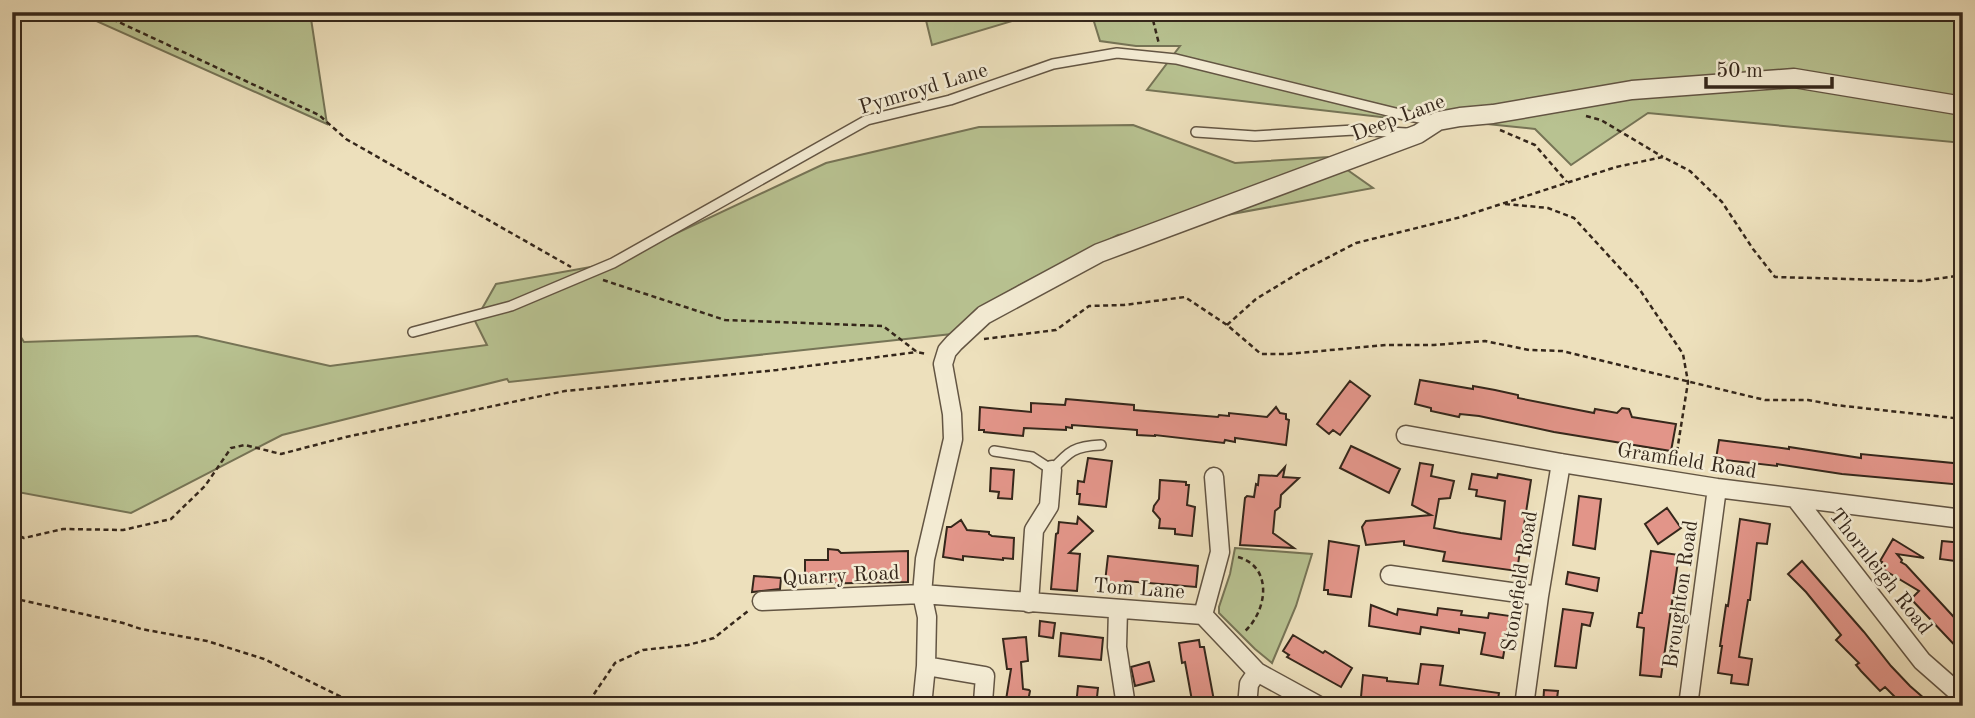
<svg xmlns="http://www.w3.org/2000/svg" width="1975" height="718" font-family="'Old Standard TT',serif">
<rect width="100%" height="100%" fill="#ede0bc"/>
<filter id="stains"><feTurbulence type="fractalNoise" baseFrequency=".00286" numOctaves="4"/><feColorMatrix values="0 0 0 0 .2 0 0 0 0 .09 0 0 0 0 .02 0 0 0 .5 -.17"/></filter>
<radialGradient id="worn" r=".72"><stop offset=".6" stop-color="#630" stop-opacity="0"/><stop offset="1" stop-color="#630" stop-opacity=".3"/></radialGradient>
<path fill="#b8c291" stroke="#767456" stroke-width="2" d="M 89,12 L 310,12 L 327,124 L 85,16 Z
M 924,12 L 1042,12 L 932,45 Z
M 1091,12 L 1963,12 L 1963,143 L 1648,113 L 1571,165 L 1535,129 L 1428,118 L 1381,117 L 1147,90 L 1180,46 L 1136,46 L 1100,41 Z
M 1133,125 L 1235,163 L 1329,157 L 1373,188 L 1118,235 L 1020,285 L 981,307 L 952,334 L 509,382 L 507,379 L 282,435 L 131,513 L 12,491 L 12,323 L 24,342 L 197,336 L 330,366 L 487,345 L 475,321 L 496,284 L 613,263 L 826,163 L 979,127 Z
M 1235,548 L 1312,554 L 1296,606 L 1272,663 L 1255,649 L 1219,613 L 1219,607 L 1230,574 Z"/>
<path fill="#e29589" stroke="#35271b" stroke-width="2" d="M 1420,380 L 1473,389 L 1473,386 L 1495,390 L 1518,395 L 1518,398 L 1594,413 L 1595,409 L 1617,413 L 1622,408 L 1629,409 L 1632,417 L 1676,424 L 1671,451 L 1554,432 L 1479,416 L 1460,414 L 1459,417 L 1431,411 L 1431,408 L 1415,404 Z
M 1350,381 L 1370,396 L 1340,435 L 1333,430 L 1329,434 L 1317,424 Z
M 1066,399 L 1134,405 L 1134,410 L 1218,417 L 1219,415 L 1229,416 L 1229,413 L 1267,417 L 1276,407 L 1280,413 L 1286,414 L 1286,419 L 1289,420 L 1286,445 L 1235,438 L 1235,442 L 1225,440 L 1224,443 L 1155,435 L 1155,436 L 1137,435 L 1137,430 L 1072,425 L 1072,428 L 1066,427 L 1066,430 L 1024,428 L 1023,436 L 984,432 L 984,430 L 979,430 L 980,407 L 1031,412 L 1031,403 L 1065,405 Z
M 1719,440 L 1789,449 L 1789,447 L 1861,458 L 1861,454 L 1963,464 L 1963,485 L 1842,474 L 1777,464 L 1777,466 L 1716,459 Z
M 1351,446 L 1400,469 L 1389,493 L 1340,468 Z
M 1088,458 L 1112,461 L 1106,507 L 1079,504 L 1080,494 L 1077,494 L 1078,481 L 1084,482 Z
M 1420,463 L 1433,465 L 1431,476 L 1454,481 L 1450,498 L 1439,499 L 1434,528 L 1461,533 L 1501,539 L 1505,501 L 1476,496 L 1477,490 L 1469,489 L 1472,474 L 1497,478 L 1498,474 L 1531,480 L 1517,571 L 1443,561 L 1445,552 L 1404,545 L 1404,541 L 1366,545 L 1362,527 L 1366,521 L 1431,515 L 1412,505 Z
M 1285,467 L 1283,477 L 1299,478 L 1281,495 L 1280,507 L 1275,511 L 1273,533 L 1294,548 L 1240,545 L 1245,498 L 1247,496 L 1254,497 L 1256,484 L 1258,485 L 1259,475 L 1277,476 Z
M 991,468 L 1014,470 L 1012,499 L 998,498 L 999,492 L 990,491 Z
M 1160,480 L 1186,482 L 1186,485 L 1189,485 L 1187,505 L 1195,507 L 1192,536 L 1175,534 L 1175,529 L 1159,528 L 1160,519 L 1153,511 L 1154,506 L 1159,499 Z
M 1579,496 L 1601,499 L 1595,549 L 1573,545 Z
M 1667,508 L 1681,528 L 1658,544 L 1645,524 Z
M 1078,517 L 1093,531 L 1069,553 L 1080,554 L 1077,591 L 1051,589 L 1056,534 L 1058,533 L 1059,522 L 1077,524 Z
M 1740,519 L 1770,524 L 1767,544 L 1757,543 L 1750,600 L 1748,600 L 1739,657 L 1752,659 L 1748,685 L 1731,683 L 1732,675 L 1718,673 L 1722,646 L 1720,646 L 1726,605 L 1728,606 Z
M 961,520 L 967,530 L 989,532 L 989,534 L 992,536 L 1014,538 L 1013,559 L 1003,558 L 1003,560 L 963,556 L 963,560 L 943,557 L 947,527 L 951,527 Z
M 1893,539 L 1924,558 L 1897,554 L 1902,560 L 1901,562 L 1906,565 L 1963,627 L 1963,654 L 1911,599 L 1919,591 L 1879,567 L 1882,562 L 1880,561 Z
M 1329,541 L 1359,546 L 1351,597 L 1328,594 L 1328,590 L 1324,590 Z
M 1942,541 L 1963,543 L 1963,562 L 1940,559 Z
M 828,549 L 838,550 L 841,553 L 908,551 L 908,582 L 805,584 L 805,560 L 828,560 Z
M 1651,551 L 1679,555 L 1661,677 L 1640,675 L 1644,628 L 1637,627 L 1639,613 L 1642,613 Z
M 1108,556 L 1198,566 L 1196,587 L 1125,581 L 1124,584 L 1105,582 Z
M 1802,561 L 1864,632 L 1891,666 L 1910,686 L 1933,706 L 1904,706 L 1885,687 L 1880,691 L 1861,671 L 1856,665 L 1859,663 L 1836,640 L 1841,635 L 1806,592 L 1788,574 Z
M 1568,572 L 1599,578 L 1597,591 L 1566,584 Z
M 754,576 L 781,578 L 780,589 L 752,592 Z
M 1371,605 L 1397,615 L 1398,609 L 1437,615 L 1438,608 L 1462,611 L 1461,615 L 1488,618 L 1489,613 L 1510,616 L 1503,658 L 1481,654 L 1485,633 L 1459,629 L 1459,633 L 1421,627 L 1420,634 L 1369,626 Z
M 1563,609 L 1593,613 L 1590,626 L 1582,624 L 1576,668 L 1555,666 Z
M 1040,621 L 1055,623 L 1053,638 L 1039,636 Z
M 1061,633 L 1103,638 L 1101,660 L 1059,656 Z
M 1293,635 L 1323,653 L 1325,651 L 1352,668 L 1341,687 L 1287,657 L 1289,655 L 1283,651 Z
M 1026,637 L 1028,661 L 1021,662 L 1023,689 L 1029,690 L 1030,691 L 1027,706 L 1005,706 L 1011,669 L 1007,669 L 1003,639 Z
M 1199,640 L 1200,647 L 1204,647 L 1215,706 L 1193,706 L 1185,662 L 1182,663 L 1179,643 Z
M 1149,662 L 1154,681 L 1135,686 L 1131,667 Z
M 1421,664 L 1443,666 L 1440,685 L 1499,693 L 1497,706 L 1432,706 L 1361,697 L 1363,675 L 1387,678 L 1387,681 L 1418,684 Z
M 1078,686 L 1098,688 L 1096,706 L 1076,706 Z
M 1544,690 L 1558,691 L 1556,706 L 1543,706 Z"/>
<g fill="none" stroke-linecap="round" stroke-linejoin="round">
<g stroke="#635543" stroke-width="12">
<path id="lane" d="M 1196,132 L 1255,136 L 1354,130 L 1406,133
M 413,332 L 511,306 L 613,263 L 867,120 L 950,100 L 1053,64 L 1117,53 L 1176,59 L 1404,115 L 1436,121
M 994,451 L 1032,457 L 1052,470 C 1069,451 1075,446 1101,445"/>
</g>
<g stroke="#635543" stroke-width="21">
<path id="street" d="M 1406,435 L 1561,463 L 1717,488 L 1963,519
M 1796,499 L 1922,661 L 1963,697
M 1390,575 L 1539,596
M 762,601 L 922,594 L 1203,615 L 1257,672 L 1319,706
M 1029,603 L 1034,530 L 1049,506 L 1052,470
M 1118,609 L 1117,647 L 1126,706
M 1203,615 L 1220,552 L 1214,477
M 926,666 L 985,676 L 983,702
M 922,706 L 926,666 L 927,617 L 922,594 L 925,559 L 953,439 L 952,414 L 943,364 L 947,351 L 954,343 L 984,315 L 1099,253 L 1418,134 L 1438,121 L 1460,117 L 1493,114 L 1632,90 L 1794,78 L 1963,106
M 1247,706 L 1249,684 L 1257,672
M 1524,706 L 1539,596 L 1561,463
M 1688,706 L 1717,488"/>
</g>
<path stroke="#35271b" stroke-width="2.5" stroke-dasharray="5 3.5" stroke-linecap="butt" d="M 97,12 L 319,115 L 346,139 L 571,267
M 1151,12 L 1159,44
M 1586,116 L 1601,120 L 1663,157
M 1500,130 L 1535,145 L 1567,182
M 1505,204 L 1548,208 L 1574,218 L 1640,290 L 1683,354 L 1688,382 L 1675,464
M 603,280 L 725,320 L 883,326 L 917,352 L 927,354
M 1227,325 L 1256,299 L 1302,271 L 1356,243 L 1461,217 L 1616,167 L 1663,157 L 1690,171 L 1722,202 L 1753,249 L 1775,277 L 1921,281 L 1963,275
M 984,339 L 1056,330 L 1089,306 L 1124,305 L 1185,297 L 1227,325 L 1261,354 L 1287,354 L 1386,345 L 1434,345 L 1485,341 L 1529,350 L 1562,351 L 1765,400 L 1808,400 L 1835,405 L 1963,419
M 12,533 L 24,538 L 63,529 L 123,530 L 171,519 L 205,486 L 231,448 L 245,445 L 281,454 L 346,437 L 565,391 L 777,370 L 917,352
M 1238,557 C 1274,567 1267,612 1244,632
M 12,598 L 123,623 L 141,629 L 207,641 L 264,659 L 360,706
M 582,706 L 590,700 L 615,663 L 643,650 L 688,645 L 714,638 L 748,611"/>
<use href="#lane" stroke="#f3ebd3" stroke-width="9"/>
<use href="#street" stroke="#f3ebd3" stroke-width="18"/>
</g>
<g text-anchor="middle" stroke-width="5" stroke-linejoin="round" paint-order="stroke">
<g font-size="21" fill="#35271b" stroke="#f3ebd3">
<text transform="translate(923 88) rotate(-17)" y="7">Pymroyd Lane</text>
<text transform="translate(1398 117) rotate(-21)" y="7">Deep Lane</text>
<text transform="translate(1687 460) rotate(9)" y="7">Gramfield Road</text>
<text transform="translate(1881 571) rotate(52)" y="7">Thornleigh Road</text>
<text transform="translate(841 575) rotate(-3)" y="7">Quarry Road</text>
<text transform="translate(1519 581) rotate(-81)" y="7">Stonefield Road</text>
<text transform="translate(1139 588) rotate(4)" y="7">Tom Lane</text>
<text transform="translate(1680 594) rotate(-82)" y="7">Broughton Road</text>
</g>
</g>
<rect width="1975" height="718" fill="none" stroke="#ede0bc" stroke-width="42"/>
<rect x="14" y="14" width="1947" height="690" fill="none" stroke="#35271b" stroke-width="3.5"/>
<rect x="21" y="21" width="1933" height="676" fill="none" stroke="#35271b" stroke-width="2"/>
<path d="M1706 77v10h126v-10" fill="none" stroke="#35271b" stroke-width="3.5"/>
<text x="1716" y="77" font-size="21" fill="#35271b" stroke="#f3ebd3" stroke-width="5" paint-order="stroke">50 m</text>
<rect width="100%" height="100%" filter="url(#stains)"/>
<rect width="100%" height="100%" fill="url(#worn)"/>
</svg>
